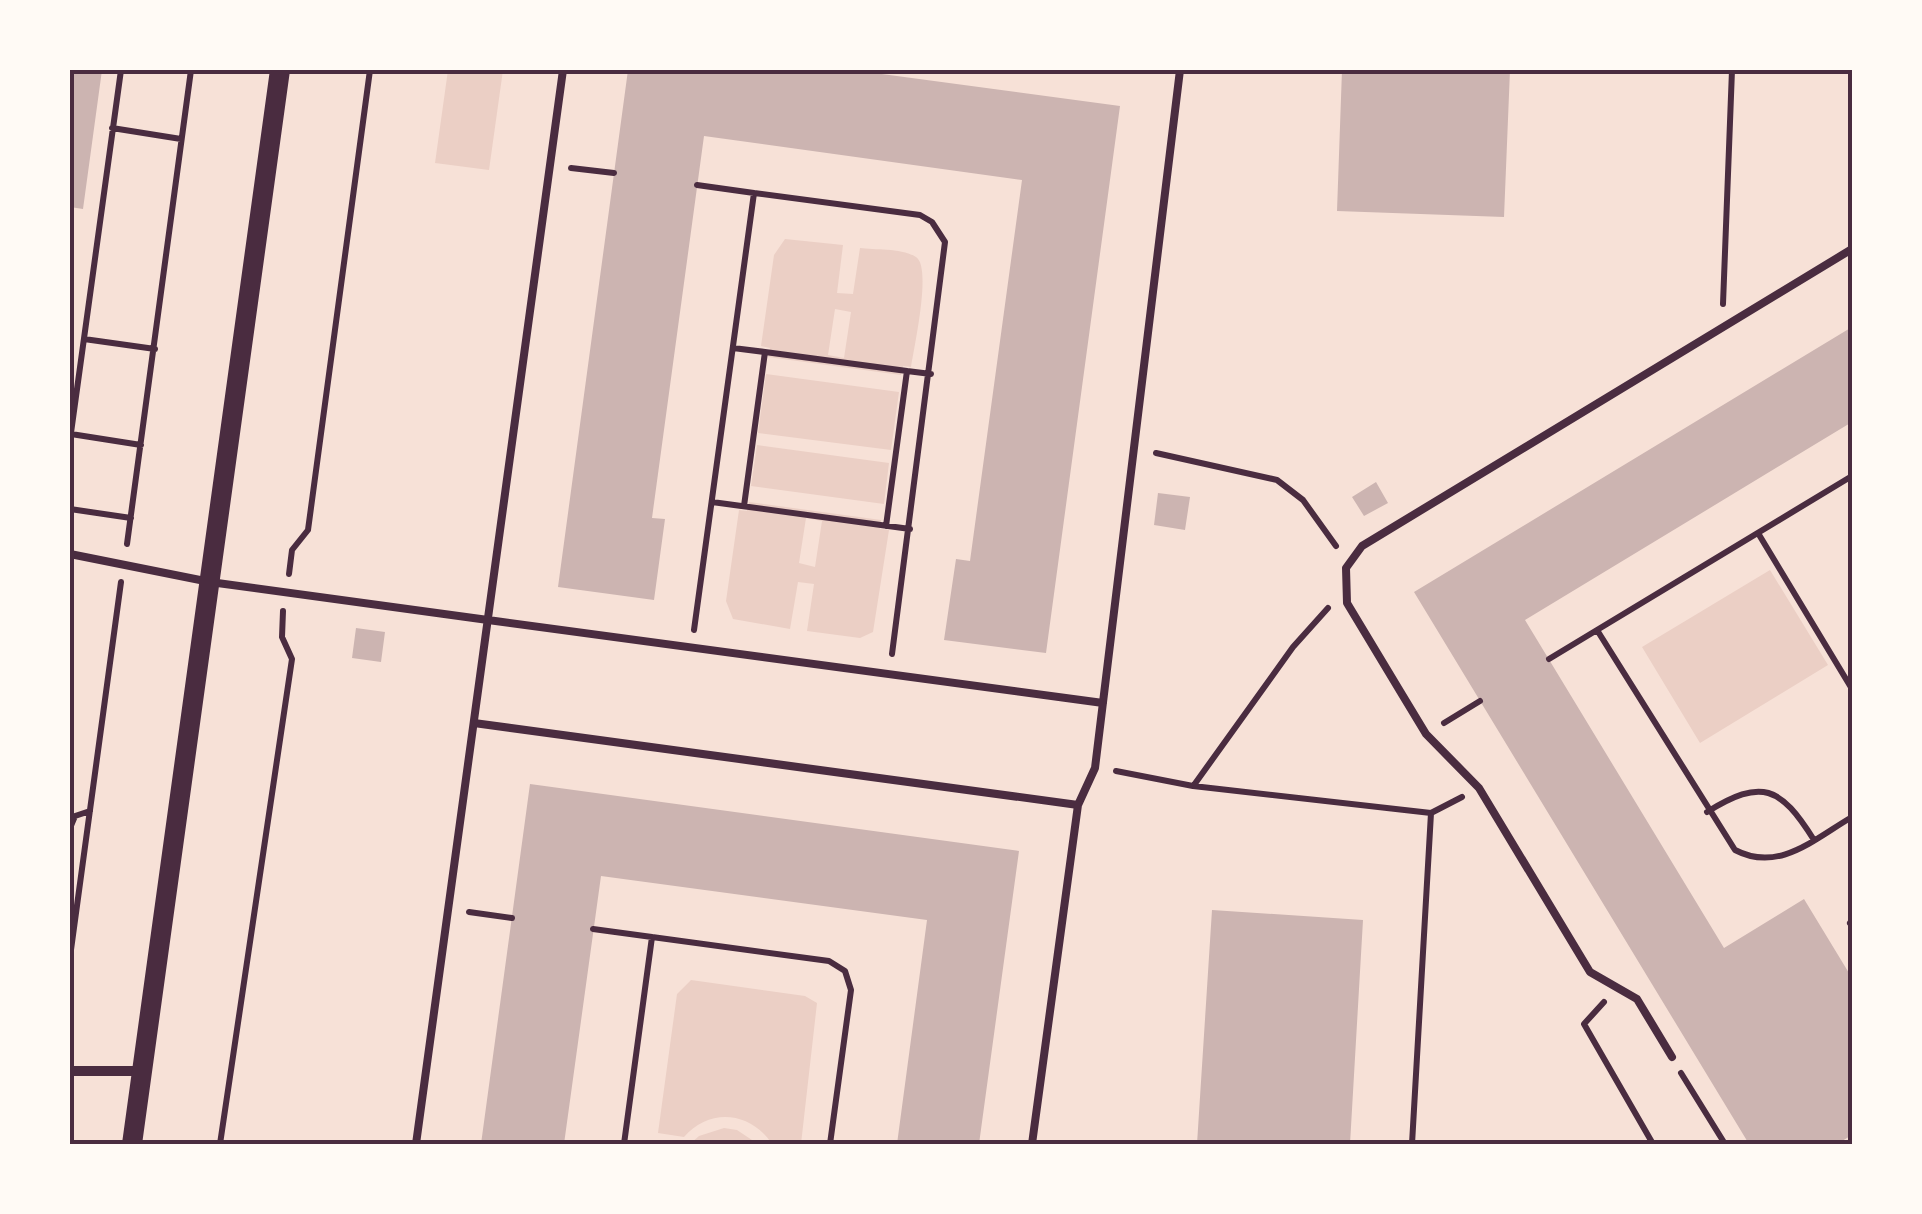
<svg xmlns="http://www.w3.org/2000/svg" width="1922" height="1214" font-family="Ubuntu,sans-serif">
<rect width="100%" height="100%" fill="#f7e1d7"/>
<path fill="#ebcfc5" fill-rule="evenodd" d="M 448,70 L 503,70 L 489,170 L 435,163 Z
M 785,239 L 843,245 L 837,293 L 853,294 L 860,248 C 875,250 902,248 916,257 C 932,267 914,347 911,367 L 903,366 L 901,375 L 768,357 L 770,348 L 761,346 L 774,255 ZM 835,309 L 851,312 L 844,358 L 828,355 Z
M 766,374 L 899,392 L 891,450 L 758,433 Z
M 757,445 L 889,463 L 884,504 L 751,486 Z
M 749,502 L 881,520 L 880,529 L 889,530 L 873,632 L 860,638 L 807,631 L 814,584 L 798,582 L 790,629 L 733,619 L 726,601 L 739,510 L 747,511 ZM 806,518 L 822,521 L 815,567 L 799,563 Z
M 1770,570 L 1828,665 L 1700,743 L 1642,647 Z
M 691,980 L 805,996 L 817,1003 L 801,1144 L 772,1144 C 751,1112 710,1107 684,1137 L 658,1133 L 677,994 Z
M 724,1128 L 737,1130 L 758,1144 L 690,1144 L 699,1136 Z"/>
<path fill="#ccb4b1" d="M 70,70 L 102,70 L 83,209 L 70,207 Z
M 628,70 L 852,70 L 1120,106 L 1046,653 L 944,640 L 956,559 L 970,561 L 1022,180 L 704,136 L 652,518 L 665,519 L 654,600 L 558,587 Z
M 1342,70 L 1510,70 L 1504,217 L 1337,211 Z
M 1852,327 L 1852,422 L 1525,620 L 1724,948 L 1804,899 L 1852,978 L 1852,1135 L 1837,1144 L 1749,1144 L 1414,592 Z
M 1376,482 L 1388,503 L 1364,516 L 1352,497 Z
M 1158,493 L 1190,497 L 1185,530 L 1154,525 Z
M 356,628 L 385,632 L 381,662 L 352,658 Z
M 530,784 L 1019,851 L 979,1144 L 897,1144 L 927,920 L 601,876 L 564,1144 L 481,1144 Z
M 1212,910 L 1363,920 L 1350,1144 L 1197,1144 Z"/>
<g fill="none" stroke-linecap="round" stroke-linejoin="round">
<path stroke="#4a2c40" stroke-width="6" d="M 112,128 L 181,139
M 571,168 L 614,173
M 697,185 L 754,193
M 1723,304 L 1732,70
M 84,339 L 155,349
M 733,348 L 765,352 L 744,506
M 765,352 L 907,371
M 71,434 L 141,445
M 70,440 L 121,70
M 1156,453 L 1277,480 L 1303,500 L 1336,546
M 1852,476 L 1597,630 L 1735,850 C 1779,873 1814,839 1852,817
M 712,502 L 910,529
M 70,509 L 131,518
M 886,526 L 907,371 L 931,374
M 1758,533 L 1852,689
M 127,544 L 191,70
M 289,574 L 292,550 L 308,530 L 370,70
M 694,630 L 754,193 L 920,215 L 932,222 L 945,242 L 892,654
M 1549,659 L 1597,630
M 1444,723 L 1480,701
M 1116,771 L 1193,786 L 1431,813 L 1462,797
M 1194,785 L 1293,647 L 1328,608
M 1707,812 C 1762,778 1780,786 1814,840
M 70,828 L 75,816 L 90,811
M 469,912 L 512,918
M 593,929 L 652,937
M 70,957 L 121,582
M 1604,1002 L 1584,1024 L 1653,1144
M 1681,1073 L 1725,1144
M 220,1144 L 292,659 L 282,637 L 283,611
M 624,1144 L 652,937 L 829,961 L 845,971 L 851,990 L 830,1144
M 1412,1144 L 1431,813"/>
<path stroke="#4a2c40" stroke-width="8" d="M 70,554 L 210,582 L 488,620
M 488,620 L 1103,703
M 474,723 L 1078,805
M 1851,923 L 1852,922
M 1672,1057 L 1637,999 L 1590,972 L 1479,788 L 1426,734 L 1403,696 L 1347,603 L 1346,568 L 1362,546 L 1852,249
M 416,1144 L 563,70
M 1032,1144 L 1078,805 L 1095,768 L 1180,70"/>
<path stroke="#4a2c40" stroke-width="10" d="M 70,1071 L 142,1071"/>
<path stroke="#4a2c40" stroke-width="20" d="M 132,1144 L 280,70"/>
</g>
<rect width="1922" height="1214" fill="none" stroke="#fffaf5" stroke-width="145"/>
<rect x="72" y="72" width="1778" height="1070" fill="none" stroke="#4a2c40" stroke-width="4"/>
</svg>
